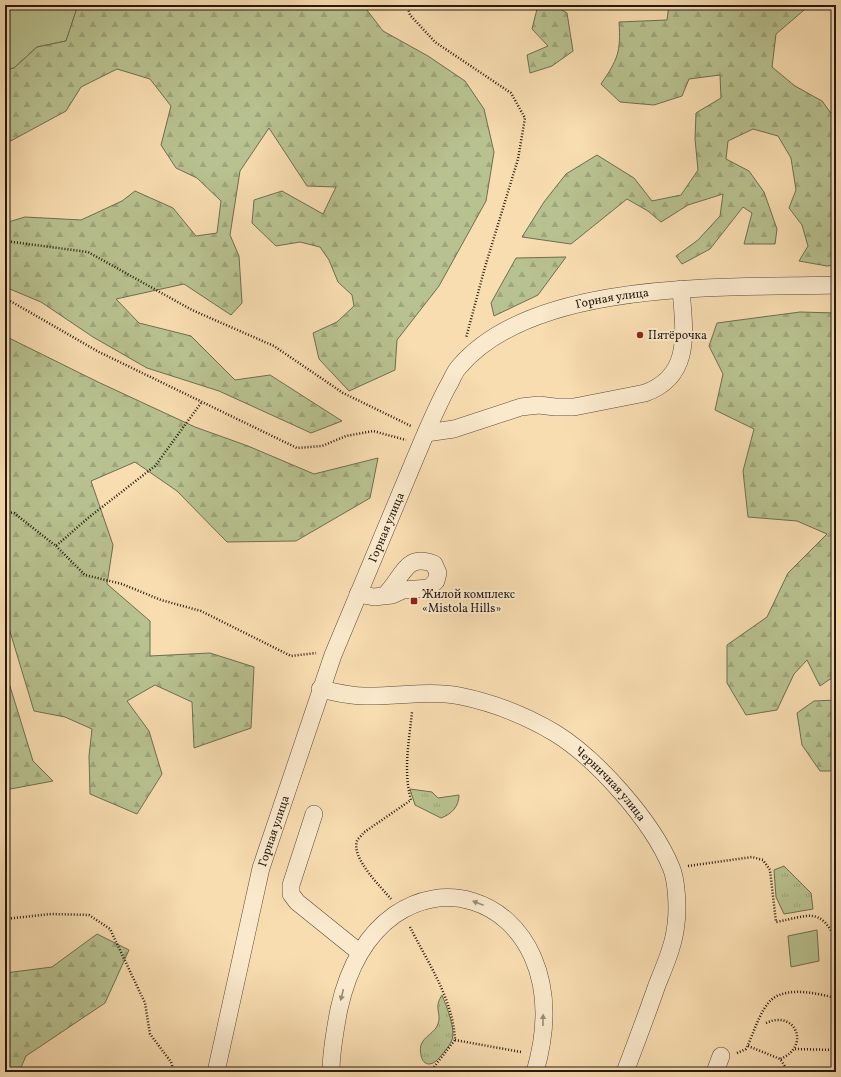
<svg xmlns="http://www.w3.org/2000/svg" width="841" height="1077" font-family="Vollkorn,serif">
<defs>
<pattern id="forest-firs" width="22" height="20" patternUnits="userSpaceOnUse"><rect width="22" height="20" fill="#b8c290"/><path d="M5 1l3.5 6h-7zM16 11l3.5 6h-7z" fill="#9ea67b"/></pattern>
<pattern id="park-tufts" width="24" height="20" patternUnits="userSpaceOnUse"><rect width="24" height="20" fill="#b8c290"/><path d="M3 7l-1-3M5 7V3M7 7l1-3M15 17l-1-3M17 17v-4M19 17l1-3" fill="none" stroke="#9ea67b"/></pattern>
</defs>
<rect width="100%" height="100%" fill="#f8ddb1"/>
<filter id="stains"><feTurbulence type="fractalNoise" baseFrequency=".005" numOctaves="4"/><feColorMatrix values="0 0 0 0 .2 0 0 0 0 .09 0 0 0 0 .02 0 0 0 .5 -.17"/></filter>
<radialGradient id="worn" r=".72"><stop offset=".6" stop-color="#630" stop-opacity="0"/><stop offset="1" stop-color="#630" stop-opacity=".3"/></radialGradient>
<path fill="#b8c290" stroke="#6e6e50" d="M 10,5 L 78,5 L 66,41 L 37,47 L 14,68 L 5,70 L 5,26 Z
M 817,930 L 819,961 L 791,967 L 788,936 Z"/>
<path fill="url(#forest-firs)" stroke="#6e6e50" d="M 78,5 L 363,5 L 383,31 L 428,56 L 465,81 L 484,109 L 494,152 L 486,201 L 439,286 L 397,340 L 395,370 L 349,391 L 319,359 L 313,333 L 337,322 L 354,306 L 352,295 L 338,282 L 329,260 L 320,247 L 300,242 L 276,246 L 252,223 L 254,200 L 282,191 L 323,214 L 336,187 L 307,186 L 269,128 L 240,171 L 230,235 L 239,256 L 242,303 L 231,315 L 184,284 L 116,299 L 139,323 L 191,336 L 235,380 L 270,375 L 342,421 L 311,433 L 219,391 L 147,368 L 93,337 L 41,302 L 5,287 L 5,223 L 25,217 L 81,220 L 122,201 L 135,191 L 173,208 L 196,236 L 217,233 L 221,201 L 197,178 L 176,168 L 161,145 L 171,106 L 150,79 L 117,69 L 81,87 L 66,111 L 5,144 L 5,70 L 14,68 L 37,47 L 66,41 Z
M 538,5 L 553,5 L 567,13 L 573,51 L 552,66 L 530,73 L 527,55 L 548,46 L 532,29 Z
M 669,5 L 810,5 L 776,34 L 772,67 L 795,86 L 822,101 L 836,120 L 836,265 L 827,266 L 799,261 L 808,246 L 802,225 L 789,208 L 796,190 L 791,158 L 778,136 L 753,129 L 728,141 L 726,159 L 749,171 L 764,192 L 777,229 L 775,244 L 744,244 L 752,213 L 743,207 L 710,249 L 682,264 L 676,256 L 698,240 L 720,216 L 723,194 L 688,205 L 661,222 L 648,211 L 627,199 L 571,244 L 522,237 L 544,202 L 566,174 L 597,155 L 634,178 L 652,201 L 681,195 L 698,170 L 695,139 L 696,113 L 721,98 L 720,75 L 689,79 L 682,96 L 654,105 L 620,102 L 601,84 C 618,59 621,52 619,22 L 667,20 Z
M 566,257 L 538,295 L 494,316 L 491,303 L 516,258 Z
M 800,312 L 836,313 L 836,675 L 820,686 L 807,660 L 794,674 L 777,710 L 746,715 L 727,683 L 727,645 L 767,617 L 788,573 L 827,534 L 797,521 L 748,517 L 743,471 L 754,429 L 715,410 L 723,374 L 709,346 L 717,323 Z
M 5,336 L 98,382 L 195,427 L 248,446 L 314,474 L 378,458 L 370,498 L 296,541 L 227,542 L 177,491 L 135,462 L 91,481 L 113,545 L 107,584 L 150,621 L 150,656 L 210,653 L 254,667 L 251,728 L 194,748 L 192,702 L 155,685 L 127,701 L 149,731 L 162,774 L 137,814 L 90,794 L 89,756 L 92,729 L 65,717 L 34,711 L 5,615 Z
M 5,670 L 33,761 L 53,781 L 5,790 Z
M 836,700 L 836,771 L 820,771 L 802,745 L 797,713 L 814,701 Z
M 97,934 L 129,950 L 105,1003 L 26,1056 L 19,1072 L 5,1072 L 5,973 L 52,967 Z"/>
<path fill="url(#park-tufts)" stroke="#6e6e50" d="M 410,789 L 432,792 L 438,798 L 459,795 C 459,806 452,814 441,818 L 415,805 Z
M 784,866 L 811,893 L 813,909 L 784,914 L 776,897 L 774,870 Z
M 442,995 C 446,1005 456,1029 452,1040 C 451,1044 437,1062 433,1063 C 422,1068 419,1053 421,1045 C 424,1036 435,1033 438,1024 C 442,1013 433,1008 442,995 Z"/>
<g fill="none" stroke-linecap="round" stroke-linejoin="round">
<g stroke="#5a4a38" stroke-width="18">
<g id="minor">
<path d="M 426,433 L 454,429 L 521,407 L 539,405 L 555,407 L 574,407 L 645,393 C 693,376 684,330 681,289"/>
<path d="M 358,594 L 374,597 L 392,595 L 403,590 L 429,588 L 436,581 L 438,573 L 434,564 C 404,552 403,579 384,596"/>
<path id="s1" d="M 320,689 C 335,692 349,696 364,696 C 396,697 429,690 460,696 C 494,703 525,715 555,733 C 597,759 652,821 671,867 C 677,881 678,909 676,924 C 674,945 665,965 657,985 C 647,1014 636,1043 625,1072"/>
<path d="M 314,814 L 291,885 L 291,894 L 297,902 L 359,952"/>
<path id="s2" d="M 216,1072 L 261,868 L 333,655 C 360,590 387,525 414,461 C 425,435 435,410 448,386 C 452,380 454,372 459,367 C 534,278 729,288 836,285"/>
<path d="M 331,1072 C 331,1051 335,1030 339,1009 C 380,825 589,885 535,1072"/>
<path d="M 715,1072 L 721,1056"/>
</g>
</g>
<path stroke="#251910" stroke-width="2.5" stroke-dasharray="1 2" stroke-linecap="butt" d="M 407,5 L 410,15 L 435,42 L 511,93 L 525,118 L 518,159 L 485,267 L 466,338
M 5,241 L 88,252 L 192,310 L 274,346 L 343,393 L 411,426
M 5,298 L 99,352 L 297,448 L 322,446 L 346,436 L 373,431 L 406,440
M 5,512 L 14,513 L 56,546 L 88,518 L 155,466 L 201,403
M 56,546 L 85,575 L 122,584 L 161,600 L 201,611 L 291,656 L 316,653
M 688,866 L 752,857 L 763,860 L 770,870 L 776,922 C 809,916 820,906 836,940
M 391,899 C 381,887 351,858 357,841 C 358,838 362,836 363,833 L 411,800 C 403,771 409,742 412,712
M 5,919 L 51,914 L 89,915 L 110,929 L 145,1003 L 150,1034 L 171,1062 L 174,1072
M 410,927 C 428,963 453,999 455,1040 L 430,1072
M 766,1023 C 796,1009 811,1047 780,1059
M 455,1040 L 521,1052
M 748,1046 L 780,1059 L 789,1072
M 795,1049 L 836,1050
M 737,1053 L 746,1049 C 753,1035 757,1019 766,1006 C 780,984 815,993 836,998"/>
<use href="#minor" stroke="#fae9cc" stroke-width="17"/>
</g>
<defs><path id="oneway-solid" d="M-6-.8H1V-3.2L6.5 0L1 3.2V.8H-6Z"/></defs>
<g fill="#9a8b77">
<use href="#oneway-solid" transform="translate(478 903) rotate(-159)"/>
<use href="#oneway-solid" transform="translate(342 995) rotate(104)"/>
<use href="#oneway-solid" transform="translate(543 1020) rotate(-89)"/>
</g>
<g fill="#8f2418" stroke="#fae9cc" stroke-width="1.5">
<circle cx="640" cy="335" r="4"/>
<rect x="410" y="597" width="8" height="8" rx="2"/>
</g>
<g text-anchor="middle" stroke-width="4" stroke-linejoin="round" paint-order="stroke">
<g font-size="12" fill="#251910" stroke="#fae9cc">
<text dy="4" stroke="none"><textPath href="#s2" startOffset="920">Горная улица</textPath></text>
<text dy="4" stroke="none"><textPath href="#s2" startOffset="572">Горная улица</textPath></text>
<text dy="4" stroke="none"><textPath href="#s1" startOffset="319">Черничная улица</textPath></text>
<text dy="4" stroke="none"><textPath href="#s2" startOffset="248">Горная улица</textPath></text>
</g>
<g font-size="12" fill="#251910" stroke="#fae9cc" text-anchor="start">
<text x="648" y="339">Пятёрочка</text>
<text x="422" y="598">Жилой комплекс<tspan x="422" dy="14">«Mistola Hills»</tspan></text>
</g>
</g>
<rect width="841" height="1077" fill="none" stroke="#f8ddb1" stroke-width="20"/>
<rect x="6" y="6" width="829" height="1065" fill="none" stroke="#251910" stroke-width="2"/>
<rect x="10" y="10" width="821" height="1057" fill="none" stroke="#251910"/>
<rect width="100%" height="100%" filter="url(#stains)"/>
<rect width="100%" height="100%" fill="url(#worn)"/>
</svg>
